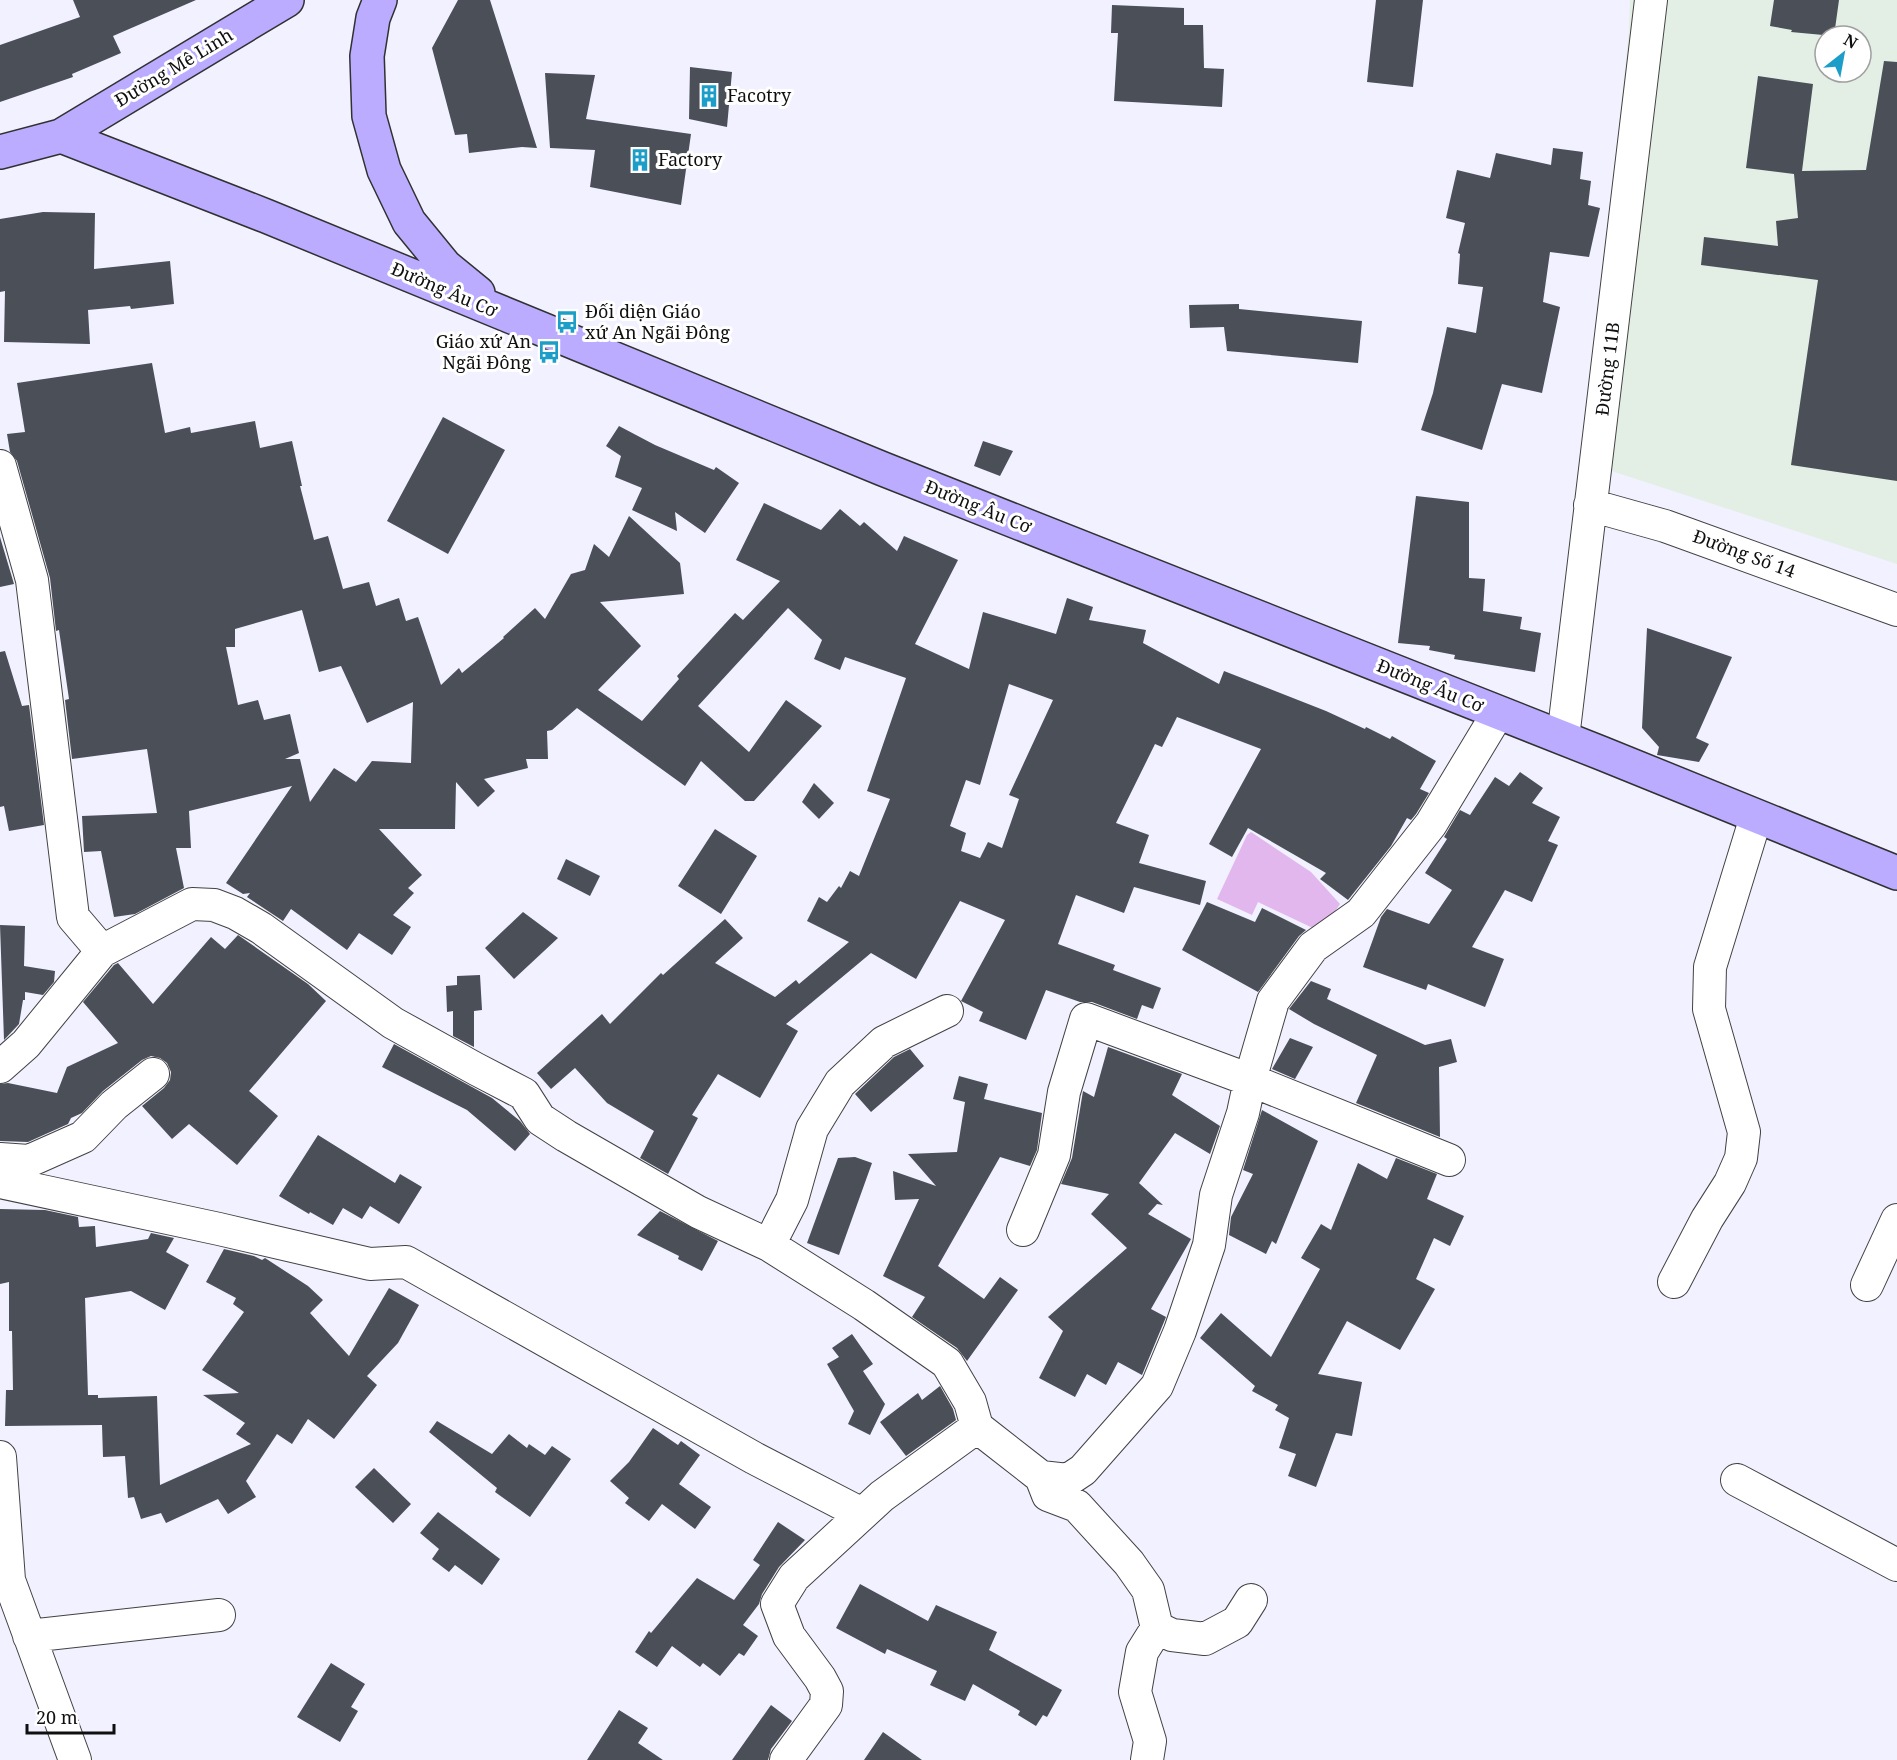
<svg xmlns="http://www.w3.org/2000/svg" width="1897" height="1760" font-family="'Noto Serif',serif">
<rect width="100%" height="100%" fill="#f2f1ff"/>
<path fill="#e3eee5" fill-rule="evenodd" d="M 1630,0 L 1897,0 L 1897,564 L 1584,462 L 1629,30 ZM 1825,36 L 1861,36 L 1861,72 L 1825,72 Z"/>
<path fill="#e1b7ed" d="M 1251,832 L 1311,872 L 1340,904 L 1332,916 L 1315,929 L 1258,902 L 1252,915 L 1217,899 L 1247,835 Z"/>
<path fill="#4a4f58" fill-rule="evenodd" d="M 73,0 L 196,0 L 113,36 L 121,53 L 72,74 L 73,77 L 0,102 L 0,45 L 80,17 Z
M 458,0 L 490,0 L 537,148 L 522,147 L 469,153 L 467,134 L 455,135 L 432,48 Z
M 1376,0 L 1423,0 L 1413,87 L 1367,82 Z
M 1774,0 L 1839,0 L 1834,36 L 1791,32 L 1792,30 L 1770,26 Z
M 1112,5 L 1184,8 L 1184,25 L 1203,25 L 1204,68 L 1224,69 L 1222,107 L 1114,101 L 1118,33 L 1111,33 Z
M 1884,61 L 1897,62 L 1897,481 L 1791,465 L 1818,280 L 1701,265 L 1704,237 L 1778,246 L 1776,221 L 1798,218 L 1794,174 L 1746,168 L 1758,76 L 1813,84 L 1802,171 L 1866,170 Z
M 690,67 L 732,72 L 727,127 L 689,119 Z
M 545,73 L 595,75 L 586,119 L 691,134 L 681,205 L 590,187 L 595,150 L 550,148 Z
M 1553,148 L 1583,152 L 1580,179 L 1591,181 L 1588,205 L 1600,208 L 1589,257 L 1550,252 L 1543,302 L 1560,307 L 1542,393 L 1502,384 L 1482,450 L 1421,430 L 1433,393 L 1447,327 L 1476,333 L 1483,287 L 1458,284 L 1460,254 L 1458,253 L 1465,223 L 1446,218 L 1457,170 L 1490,178 L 1496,153 L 1551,165 Z
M 43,212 L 95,213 L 94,269 L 170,261 L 174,304 L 131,309 L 130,306 L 88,310 L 90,344 L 4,342 L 5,291 L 0,292 L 0,219 Z
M 1239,304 L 1239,309 L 1362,321 L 1358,363 L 1227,351 L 1224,327 L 1190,328 L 1189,305 Z
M 152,363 L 165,433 L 190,427 L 191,433 L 255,421 L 260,448 L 292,441 L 302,486 L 300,486 L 314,540 L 328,536 L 343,589 L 369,582 L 376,606 L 399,598 L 406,621 L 418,617 L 441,685 L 459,668 L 462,673 L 504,638 L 503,637 L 535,608 L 545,619 L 571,574 L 585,570 L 594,544 L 609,557 L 629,516 L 680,563 L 684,594 L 600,602 L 641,646 L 598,690 L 642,721 L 679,679 L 677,676 L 735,613 L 743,620 L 780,581 L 736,560 L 764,503 L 821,530 L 840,509 L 860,526 L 864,522 L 897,551 L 904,536 L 958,560 L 915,644 L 969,669 L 983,612 L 1056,634 L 1067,598 L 1093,607 L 1089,620 L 1146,630 L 1143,643 L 1219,684 L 1224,671 L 1326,711 L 1365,729 L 1366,727 L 1390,739 L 1392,736 L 1436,761 L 1420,789 L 1429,793 L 1416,814 L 1411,820 L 1407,818 L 1391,846 L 1348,900 L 1320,879 L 1326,873 L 1248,828 L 1232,857 L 1209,844 L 1261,749 L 1177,717 L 1162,747 L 1155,744 L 1116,823 L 1149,835 L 1139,863 L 1206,881 L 1200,905 L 1134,887 L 1124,913 L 1076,895 L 1058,944 L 1115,965 L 1113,970 L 1161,988 L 1153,1009 L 1142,1005 L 1137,1019 L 1092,1002 L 1080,1002 L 1046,990 L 1026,1040 L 979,1021 L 983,1012 L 961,1001 L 1005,920 L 960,901 L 916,979 L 871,953 L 786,1024 L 798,1031 L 760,1098 L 718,1074 L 692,1115 L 698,1118 L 668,1174 L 640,1158 L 654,1131 L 607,1103 L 575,1068 L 551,1089 L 537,1073 L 602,1014 L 610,1024 L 661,973 L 663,975 L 725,919 L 743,938 L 715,963 L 775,997 L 796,980 L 799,984 L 849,942 L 807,921 L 819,897 L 827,902 L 839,886 L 841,888 L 850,871 L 859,876 L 890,799 L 867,791 L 906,678 L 845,657 L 840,670 L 814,659 L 822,640 L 788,608 L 698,706 L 749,752 L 786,700 L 822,726 L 754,801 L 745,801 L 701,761 L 685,786 L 577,708 L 552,730 L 547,731 L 548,759 L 526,759 L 528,768 L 484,779 L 495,791 L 478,807 L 456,782 L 455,829 L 379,829 L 422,875 L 408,888 L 414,893 L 393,915 L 411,927 L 392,955 L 359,933 L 347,950 L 291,909 L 283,921 L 247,897 L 250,893 L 243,894 L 226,883 L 292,786 L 189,811 L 191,848 L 176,848 L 184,888 L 135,914 L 114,917 L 101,851 L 84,852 L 82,816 L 157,813 L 147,749 L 72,759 L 65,700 L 69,699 L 59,630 L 56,631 L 50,578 L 17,461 L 10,452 L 7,434 L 25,432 L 17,383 ZM 302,610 L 319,672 L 341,666 L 367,723 L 413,702 L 411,763 L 372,761 L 356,782 L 334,768 L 310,802 L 300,759 L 285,759 L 299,753 L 290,714 L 264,720 L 258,700 L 238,705 L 226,647 L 235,647 L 235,629 ZM 1009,684 L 1053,700 L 1009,795 L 1019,799 L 1002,848 L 988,842 L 980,858 L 961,851 L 966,833 L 950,826 L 966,780 L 980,785 Z
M 443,417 L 505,450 L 448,554 L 387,521 Z
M 619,426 L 655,445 L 714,470 L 716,467 L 739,483 L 705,533 L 675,512 L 677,531 L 632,510 L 642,488 L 615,477 L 621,456 L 606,446 Z
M 983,441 L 1013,451 L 1000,476 L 974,466 Z
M 1416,496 L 1469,502 L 1469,578 L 1485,579 L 1483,611 L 1522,617 L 1520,629 L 1541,633 L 1535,672 L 1454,659 L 1455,655 L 1429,650 L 1430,646 L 1398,643 Z
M 0,537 L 14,584 L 0,587 Z
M 1647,628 L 1732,657 L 1696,738 L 1709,744 L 1699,762 L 1657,755 L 1659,747 L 1642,728 Z
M 5,651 L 22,706 L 29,705 L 44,825 L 9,831 L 4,806 L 0,807 L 0,652 Z
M 1520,772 L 1543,788 L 1532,803 L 1560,817 L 1548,841 L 1558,845 L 1532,902 L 1505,890 L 1472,947 L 1504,959 L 1485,1007 L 1428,984 L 1426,990 L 1363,967 L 1381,917 L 1387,909 L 1429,924 L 1452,890 L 1425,873 L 1447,839 L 1444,837 L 1460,810 L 1470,815 L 1495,777 L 1509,786 Z
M 814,783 L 834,803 L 819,819 L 802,802 Z
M 715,829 L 757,856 L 721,914 L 678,886 Z
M 566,859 L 600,876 L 590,896 L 557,879 Z
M 1207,902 L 1255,922 L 1262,908 L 1306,930 L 1299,936 L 1258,992 L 1182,950 Z
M 523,912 L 558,938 L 514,979 L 485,948 Z
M 0,925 L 25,926 L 24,966 L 55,971 L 54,982 L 43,995 L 25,992 L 25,1000 L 23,1000 L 19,1024 L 4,1040 Z
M 238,935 L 308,984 L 326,1001 L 249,1091 L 278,1116 L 237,1165 L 189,1124 L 172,1139 L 142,1106 L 164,1088 L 170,1080 L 171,1072 L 167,1063 L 160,1058 L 151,1056 L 142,1060 L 103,1091 L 82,1113 L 71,1118 L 68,1124 L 28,1142 L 0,1141 L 0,1084 L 8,1083 L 57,1093 L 67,1067 L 118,1043 L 83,1002 L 114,965 L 118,963 L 153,1004 L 211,937 L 225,949 Z
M 480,975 L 482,1010 L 474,1011 L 474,1047 L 453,1036 L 453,1011 L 447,1012 L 446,986 L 457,985 L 457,976 Z
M 1311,981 L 1331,989 L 1327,999 L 1425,1045 L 1451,1039 L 1457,1062 L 1439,1067 L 1440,1137 L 1356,1103 L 1377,1055 L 1314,1024 L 1289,1009 Z
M 1290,1038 L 1313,1047 L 1295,1079 L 1272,1069 Z
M 394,1044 L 492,1098 L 520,1121 L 530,1134 L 515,1151 L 467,1110 L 382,1067 Z
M 1108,1047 L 1182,1074 L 1172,1095 L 1220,1126 L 1210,1154 L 1175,1133 L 1139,1183 L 1163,1205 L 1157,1204 L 1148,1214 L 1191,1239 L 1151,1309 L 1166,1317 L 1142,1375 L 1118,1362 L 1106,1385 L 1087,1374 L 1075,1397 L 1039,1378 L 1063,1331 L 1048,1317 L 1127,1248 L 1091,1214 L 1109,1194 L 1061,1184 L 1072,1158 L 1083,1091 L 1094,1097 Z
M 910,1049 L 924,1066 L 871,1112 L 855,1094 L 894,1057 Z
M 959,1076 L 988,1084 L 984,1099 L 1042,1113 L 1037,1150 L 1030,1166 L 1000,1157 L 938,1266 L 984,1299 L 1000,1277 L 1018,1290 L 967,1361 L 957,1348 L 912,1317 L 925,1297 L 883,1276 L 919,1199 L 895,1200 L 893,1171 L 936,1186 L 908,1154 L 957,1152 L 965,1102 L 953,1099 Z
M 1262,1110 L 1318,1141 L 1276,1244 L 1272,1241 L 1266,1254 L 1229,1235 L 1231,1217 L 1253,1174 L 1243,1170 Z
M 318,1135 L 395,1183 L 400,1174 L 422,1187 L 399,1224 L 370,1206 L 362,1219 L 343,1208 L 333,1225 L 310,1212 L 309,1214 L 279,1196 Z
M 855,1157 L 872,1163 L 839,1255 L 807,1243 L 838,1158 Z
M 1396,1158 L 1437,1174 L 1427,1199 L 1464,1216 L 1450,1246 L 1434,1238 L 1416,1279 L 1435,1289 L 1400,1350 L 1347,1321 L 1318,1374 L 1362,1382 L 1352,1436 L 1336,1433 L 1316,1487 L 1288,1476 L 1296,1454 L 1279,1448 L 1289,1418 L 1275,1410 L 1278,1405 L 1252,1391 L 1255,1386 L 1200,1338 L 1221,1313 L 1271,1357 L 1320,1269 L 1301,1258 L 1321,1224 L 1331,1230 L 1358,1163 L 1387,1179 Z
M 0,1209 L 45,1210 L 78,1217 L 79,1227 L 95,1226 L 96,1247 L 148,1239 L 151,1233 L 174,1238 L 166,1252 L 189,1265 L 165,1310 L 131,1291 L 85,1298 L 88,1395 L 98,1395 L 98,1398 L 157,1396 L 160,1485 L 251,1444 L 236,1434 L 245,1423 L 203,1395 L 239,1393 L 202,1370 L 244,1312 L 233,1304 L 236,1298 L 206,1282 L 224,1249 L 254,1256 L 262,1260 L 265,1258 L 308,1286 L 323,1300 L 310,1313 L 349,1356 L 389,1288 L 419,1305 L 398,1343 L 367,1376 L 377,1385 L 334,1439 L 308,1419 L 292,1444 L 277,1434 L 246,1481 L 256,1497 L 228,1514 L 218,1499 L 166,1523 L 161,1513 L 141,1519 L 134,1497 L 128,1498 L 125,1456 L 103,1457 L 102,1425 L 5,1426 L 6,1390 L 13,1390 L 12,1331 L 9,1331 L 9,1282 L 0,1284 Z
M 660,1211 L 718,1241 L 702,1271 L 678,1259 L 679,1256 L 637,1235 Z
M 852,1334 L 873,1364 L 863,1371 L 885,1404 L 870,1435 L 848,1424 L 854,1411 L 827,1364 L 839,1357 L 832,1348 Z
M 940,1386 L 953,1409 L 956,1420 L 906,1456 L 880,1422 L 918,1393 L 922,1400 Z
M 437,1421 L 492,1454 L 509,1434 L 527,1448 L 529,1444 L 545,1455 L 552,1446 L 571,1459 L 530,1517 L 495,1492 L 497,1488 L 429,1432 Z
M 653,1428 L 678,1445 L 681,1441 L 700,1455 L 679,1484 L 711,1507 L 695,1529 L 662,1504 L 649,1521 L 625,1503 L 629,1498 L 610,1481 L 629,1462 Z
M 374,1468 L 411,1504 L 393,1523 L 355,1487 Z
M 438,1512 L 500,1559 L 482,1585 L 455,1565 L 449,1572 L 432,1559 L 439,1549 L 420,1533 Z
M 778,1522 L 805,1540 L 779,1567 L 762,1594 L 759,1604 L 743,1625 L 758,1636 L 744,1656 L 739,1653 L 720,1676 L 703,1663 L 700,1667 L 672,1646 L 657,1667 L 635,1652 L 649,1631 L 651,1633 L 697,1578 L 734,1600 L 760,1565 L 753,1560 Z
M 860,1584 L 928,1621 L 936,1605 L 997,1632 L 989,1650 L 1062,1690 L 1047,1717 L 1043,1715 L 1036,1726 L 1018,1715 L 1020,1711 L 973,1684 L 965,1701 L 930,1685 L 937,1671 L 887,1649 L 885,1654 L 836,1628 Z
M 331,1663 L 365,1684 L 351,1707 L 358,1711 L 340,1742 L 297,1717 Z
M 771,1705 L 792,1721 L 771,1749 L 768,1760 L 732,1760 Z
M 619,1710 L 648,1728 L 638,1743 L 663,1760 L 587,1760 Z
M 883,1732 L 922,1760 L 864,1760 Z"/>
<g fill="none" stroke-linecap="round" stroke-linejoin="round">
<g stroke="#424242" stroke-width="34">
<path id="street" d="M 0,466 L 32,580 L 73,917 L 102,951
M 1590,505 L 1665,526 L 1897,610
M 1563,738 C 1591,492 1623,246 1651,0
M 0,1067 L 26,1044 L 102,951 L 192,904 L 214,905 L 235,913 L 261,928 L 393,1023 L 476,1069 L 524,1094 L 540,1119 L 566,1136 L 698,1212 L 769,1245 L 864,1305 L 947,1363 L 970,1402 L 977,1427 L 1041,1477 L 1048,1495 L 1077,1506 L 1129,1563 L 1148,1590 L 1157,1628 L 1142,1652 L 1135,1692 L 1150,1741 L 1147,1760
M 0,1159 L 29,1161 L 83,1137 L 114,1105 L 153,1074
M 0,1182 L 219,1229 L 370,1264 L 406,1262 L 754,1458 L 862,1514
M 1023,1230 L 1054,1155 L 1064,1092 L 1086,1019 L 1250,1080 L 1449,1160
M 769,1245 L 792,1200 L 812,1129 L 840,1083 L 884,1042 L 947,1011
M 1674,1282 L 1707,1219 L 1730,1183 L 1741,1158 L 1744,1132 L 1709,1009 L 1710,967 L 1756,817
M 1867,1285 L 1897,1220
M 0,1457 L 9,1580 L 75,1760
M 1041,1477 L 1068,1480 L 1083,1470 L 1157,1386 L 1180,1331 L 1209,1245 L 1216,1195 L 1243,1113 L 1250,1080 L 1273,1001 L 1313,947 L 1361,913 L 1431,824 L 1498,713
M 1737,1480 L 1897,1565
M 1157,1628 L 1172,1635 L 1205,1639 L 1237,1622 L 1251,1600
M 29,1636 L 219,1615
M 786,1760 L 826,1705 L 827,1691 L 820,1678 L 789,1636 L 777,1604 L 794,1577 L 882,1496 L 977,1427"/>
</g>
<g stroke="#313131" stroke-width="36">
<path id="secondary" d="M 380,0 L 373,18 L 367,56 L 369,116 L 384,170 L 409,222 L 445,266 L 478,293
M 61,136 L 266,216 L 883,469 L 1601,753 L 1897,873
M 0,152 L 61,136 L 287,0"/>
</g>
<use href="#street" stroke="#fff" stroke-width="32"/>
<use href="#secondary" stroke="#bbacff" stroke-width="33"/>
</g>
<defs>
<g id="building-bare" transform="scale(1.8)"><path d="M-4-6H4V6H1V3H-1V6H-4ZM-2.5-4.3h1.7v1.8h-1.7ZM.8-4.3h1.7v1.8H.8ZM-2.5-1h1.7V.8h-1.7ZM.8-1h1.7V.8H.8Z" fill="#1d9ec9" stroke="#fff" stroke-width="2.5" paint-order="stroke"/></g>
<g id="bus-bare" transform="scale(1.8)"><path d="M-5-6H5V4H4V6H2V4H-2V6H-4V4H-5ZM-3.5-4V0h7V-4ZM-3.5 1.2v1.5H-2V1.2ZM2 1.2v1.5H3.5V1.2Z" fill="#1d9ec9" stroke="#fff" stroke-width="2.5" paint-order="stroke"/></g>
</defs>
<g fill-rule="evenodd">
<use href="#building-bare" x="709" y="96"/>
<use href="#building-bare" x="640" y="160"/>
<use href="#bus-bare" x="567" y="322"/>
<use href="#bus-bare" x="549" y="352"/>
</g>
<g text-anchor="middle" stroke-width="6" stroke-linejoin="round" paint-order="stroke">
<g font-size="18" fill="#0f0f0f" stroke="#fff">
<text transform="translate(174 68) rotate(-31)" y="6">Đường Mê Linh</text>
<text transform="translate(444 290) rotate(23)" y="6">Đường Âu Cơ</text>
<text transform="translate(1608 369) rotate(-83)" y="6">Đường 11B</text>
<text transform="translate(978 507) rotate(22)" y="6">Đường Âu Cơ</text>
<text transform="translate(1744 554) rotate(20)" y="6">Đường Số 14</text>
<text transform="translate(1430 686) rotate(22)" y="6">Đường Âu Cơ</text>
</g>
<g font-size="18" fill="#0f0f0f" stroke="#fff" text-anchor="start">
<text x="727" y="102">Facotry</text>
<text x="658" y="166">Factory</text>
<text x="585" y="318">Đối diện Giáo<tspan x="585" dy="21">xứ An Ngãi Đông</tspan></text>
<text x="531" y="348" text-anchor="end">Giáo xứ An<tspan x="531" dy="21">Ngãi Đông</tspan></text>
</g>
</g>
<g transform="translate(1843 54) rotate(31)"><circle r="28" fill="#ffffff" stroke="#9f9f9f" stroke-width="1.5"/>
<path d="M0-4.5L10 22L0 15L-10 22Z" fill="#1d9ec9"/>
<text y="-9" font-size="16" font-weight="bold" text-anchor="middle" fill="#0f0f0f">N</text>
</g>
<path d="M27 1724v9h87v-9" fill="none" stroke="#0f0f0f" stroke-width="3"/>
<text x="36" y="1724" font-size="18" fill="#0f0f0f" stroke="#ffffff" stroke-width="4.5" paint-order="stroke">20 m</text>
</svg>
